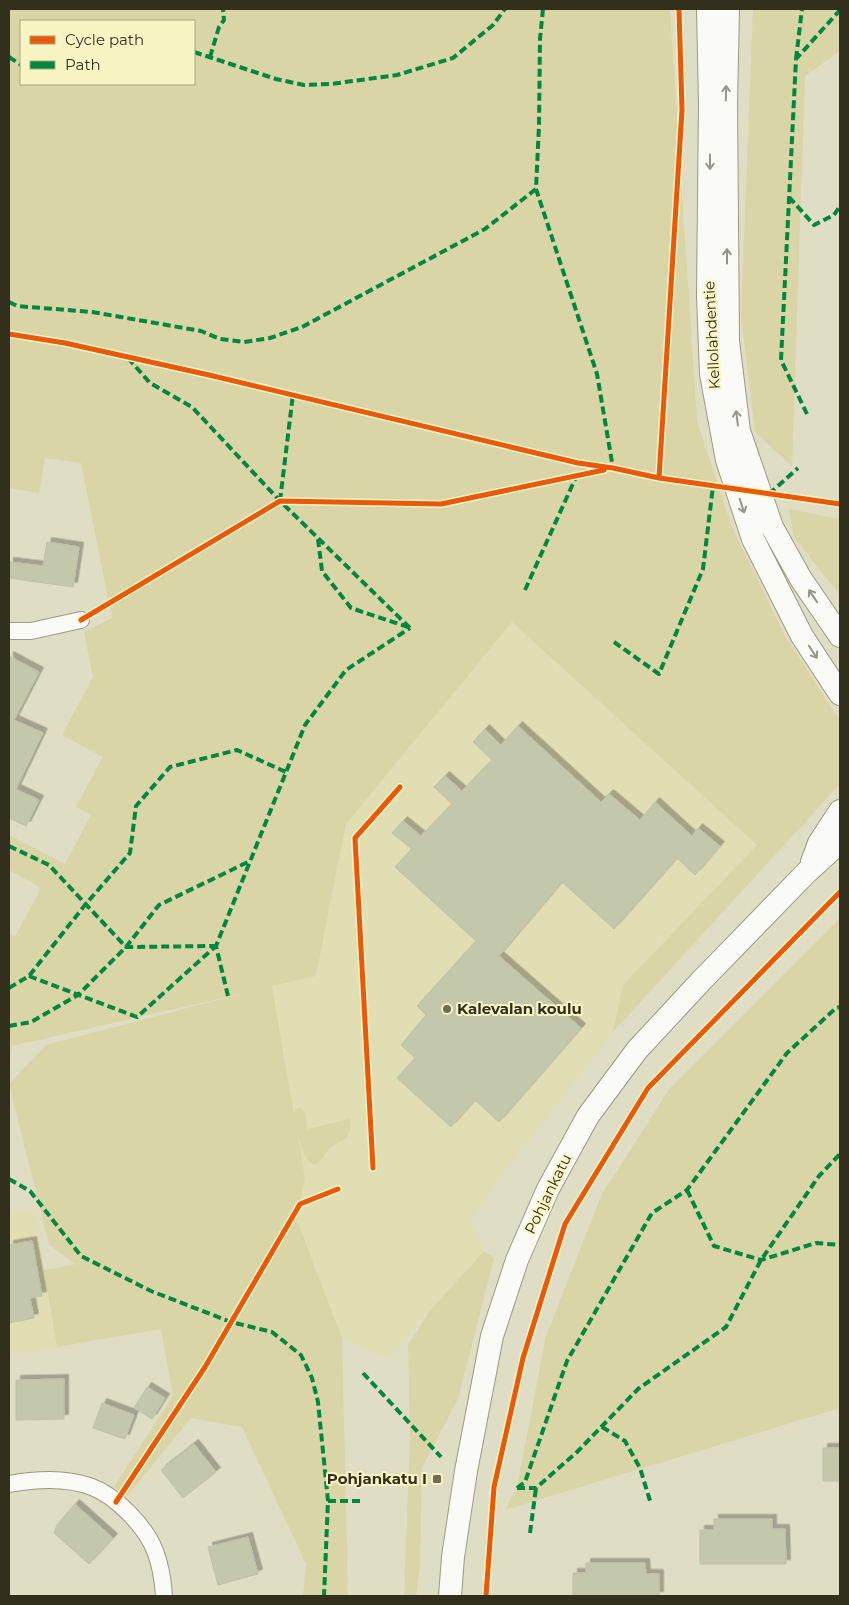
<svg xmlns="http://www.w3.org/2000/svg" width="849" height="1605" font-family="Montserrat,sans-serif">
<defs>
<filter id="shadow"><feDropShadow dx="4.5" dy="-4.5" stdDeviation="0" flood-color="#0004"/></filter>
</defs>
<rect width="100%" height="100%" fill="#dfddc3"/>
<path fill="#e2deb4" d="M 511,621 L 757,845 L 623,985 L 613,1032 L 509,1165 L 471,1219 L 484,1251 L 387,1358 L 342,1338 L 296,1218 L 305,1179 L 272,986 L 316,976 L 346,824 Z
M 35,1210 L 57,1347 L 9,1355 L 9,1214 Z"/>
<path fill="#dad5a6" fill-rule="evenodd" d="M 9,9 L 670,9 L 697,421 L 731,525 L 785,636 L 840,721 L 840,784 L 613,1032 L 623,985 L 757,845 L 512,622 L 346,824 L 316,976 L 272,986 L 294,1115 L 295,1109 L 301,1108 L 305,1112 L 307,1129 L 350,1119 L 350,1129 L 346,1138 L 330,1148 L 318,1163 L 314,1165 C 303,1160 302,1144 298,1135 L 305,1179 L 296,1218 L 342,1338 L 348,1596 L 303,1596 L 306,1564 L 242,1427 L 191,1418 L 127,1496 L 114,1487 L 173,1396 L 161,1329 L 57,1347 L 44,1270 L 76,1264 L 49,1245 L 9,1084 L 46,1045 L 249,992 L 12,1046 L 9,1068 L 9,934 L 15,937 L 41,888 L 9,870 L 9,835 L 65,864 L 91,815 L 76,807 L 103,757 L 62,735 L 93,677 L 84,632 L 112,618 L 81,463 L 45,458 L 39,493 L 9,488 ZM 21,21 L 194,21 L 194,84 L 21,84 Z
M 753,9 L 840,9 L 840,51 L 805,76 L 792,466 L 755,432 L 741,315 Z
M 789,509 L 840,519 L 840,595 L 794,537 Z
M 840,918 L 840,1408 L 505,1510 L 517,1487 L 546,1336 L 602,1194 L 670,1088 Z
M 484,1251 L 494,1258 L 458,1399 L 422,1467 L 420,1566 L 416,1596 L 404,1596 L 410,1441 L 408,1345 L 429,1312 Z"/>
<path fill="#c3c8ab" stroke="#bec0ac" filter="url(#shadow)" d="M 47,542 L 79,547 L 73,587 L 9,578 L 9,562 L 43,566 Z
M 9,656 L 39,672 L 14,720 L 43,733 L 16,789 L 39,800 L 26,826 L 9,818 Z
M 518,726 L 601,802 L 609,794 L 640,820 L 655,802 L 692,836 L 698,828 L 720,846 L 695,875 L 677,858 L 614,929 L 562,882 L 499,956 L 581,1028 L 499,1122 L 475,1100 L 451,1127 L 397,1078 L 415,1058 L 401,1045 L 426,1015 L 417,1006 L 476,941 L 395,867 L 412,849 L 392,833 L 403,821 L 421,836 L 452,804 L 434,787 L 445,776 L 462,791 L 492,760 L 473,742 L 485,729 L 501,745 Z
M 32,1241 L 42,1296 L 30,1298 L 34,1318 L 9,1323 L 9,1245 Z
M 64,1379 L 64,1419 L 16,1420 L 16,1380 Z
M 147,1387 L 165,1398 L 152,1419 L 134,1408 Z
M 102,1403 L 134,1415 L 125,1439 L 93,1428 Z
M 194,1444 L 216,1472 L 183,1498 L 161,1470 Z
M 823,1448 L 840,1448 L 840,1481 L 823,1481 Z
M 75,1504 L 113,1538 L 89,1564 L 54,1533 L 57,1525 Z
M 714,1519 L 772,1519 L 772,1529 L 785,1529 L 786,1564 L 700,1564 L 700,1530 L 714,1530 Z
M 248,1537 L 258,1574 L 218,1585 L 208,1547 Z
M 586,1563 L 645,1563 L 646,1574 L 659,1574 L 659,1596 L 573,1596 L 573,1573 L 586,1573 Z"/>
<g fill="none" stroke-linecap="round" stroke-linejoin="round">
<g stroke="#9c9a86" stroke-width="18">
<path id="street" d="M 9,631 L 31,631 L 81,620
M 9,1484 C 36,1479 66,1477 92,1487 C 116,1496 146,1527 155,1551 C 161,1566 163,1581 164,1596"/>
</g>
<g stroke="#9c9a86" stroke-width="24">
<path id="secondary" d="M 708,9 L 710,103 L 708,296 L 711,374 L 727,460 L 753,539 L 802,636 L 840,694
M 728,9 L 726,104 L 728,341 L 739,431 L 772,527 L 801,579 L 840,636
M 812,862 L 819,843 L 840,811
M 450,1596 L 453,1557 L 466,1471 L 492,1336 L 517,1260 L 548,1189 L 588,1116 L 637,1050 L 702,980 L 807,872 L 840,842"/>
</g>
<use href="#street" stroke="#fafaf6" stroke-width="16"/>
<use href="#secondary" stroke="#fafaf6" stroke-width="22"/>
<path stroke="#00873e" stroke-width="4" stroke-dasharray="8 4" stroke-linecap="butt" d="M 543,9 L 540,39 L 539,125 L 536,189 L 597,374 L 613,468
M 194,52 L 276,79 L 304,85 L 331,84 L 397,75 L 453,58 L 493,25 L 505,9
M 9,57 L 21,65
M 210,57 L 219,27 L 224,20 L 223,9
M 796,59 L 802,9
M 789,197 L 814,225 L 834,215 L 840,206
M 9,302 L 17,306 L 92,312 L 201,331 L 220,339 L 244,342 L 270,338 L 302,327 L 485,229 L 536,189
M 128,358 L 150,383 L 192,407 L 280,501 L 410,628
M 807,414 L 781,360 L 796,59 L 840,10
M 769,494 L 798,468
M 280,501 L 293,394
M 318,539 L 322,571 L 351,608 L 408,627
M 525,590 L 576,477
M 614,642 L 659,674 L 703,569 L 713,486
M 9,846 L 49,865 L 126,947 L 216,946
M 29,976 L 137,1017 L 216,946
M 9,988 L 29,976 L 85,905 L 130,853 L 136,806 L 170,767 L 237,750 L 286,772
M 228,996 L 216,946 L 305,725 L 346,670 L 410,628
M 9,1026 L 31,1022 L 78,995 L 126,947 L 159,905 L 250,861
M 9,1179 L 30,1191 L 81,1256 L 151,1291 L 231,1322 L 272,1332 L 301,1355 L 312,1378 L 318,1402 L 328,1501 L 324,1596
M 687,1190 L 714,1246 L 761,1260 L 816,1243 L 840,1245
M 363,1373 L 441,1457
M 602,1427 L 625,1441 L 640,1468 L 651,1504
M 517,1488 L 525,1482 L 567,1361 L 652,1213 L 687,1190 L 787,1053 L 836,1008 L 840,1007
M 517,1488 L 536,1488 L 577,1452 L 638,1389 L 726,1327 L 761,1260 L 819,1176 L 840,1154
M 328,1501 L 364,1501
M 530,1533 L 536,1488"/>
<g stroke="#f9f4c3" stroke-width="8">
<path id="cycleway" d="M 9,334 L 65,343 L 209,375 L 578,463 L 613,468 L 659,478 L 840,504
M 659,478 L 682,110 L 679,9
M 81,620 L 280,501 L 441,504 L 604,470
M 373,1168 L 355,838 L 400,787
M 116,1502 L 205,1367 L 300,1204 L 338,1189
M 486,1596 L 494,1487 L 523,1358 L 565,1224 L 648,1088 L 840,892"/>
</g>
<use href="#cycleway" stroke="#e8590c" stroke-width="5"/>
</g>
<defs><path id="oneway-shaft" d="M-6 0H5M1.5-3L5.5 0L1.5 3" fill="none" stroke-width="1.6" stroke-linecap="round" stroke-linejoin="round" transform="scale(1.25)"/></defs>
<g stroke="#96958a">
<use href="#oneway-shaft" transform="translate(726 93) rotate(-89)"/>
<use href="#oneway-shaft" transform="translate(710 162) rotate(90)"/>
<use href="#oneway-shaft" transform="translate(727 256) rotate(-90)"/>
<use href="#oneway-shaft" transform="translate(737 418) rotate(-97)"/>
<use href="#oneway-shaft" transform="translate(742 506) rotate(72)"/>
<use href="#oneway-shaft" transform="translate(813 596) rotate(-124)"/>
<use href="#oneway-shaft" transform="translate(813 652) rotate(57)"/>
</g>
<g fill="#6f6d57" stroke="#f9f4c3" stroke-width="2">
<circle cx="447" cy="1009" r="5"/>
<rect x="432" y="1474" width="10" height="10" rx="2.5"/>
</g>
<g text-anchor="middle" stroke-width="4" stroke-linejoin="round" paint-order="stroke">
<g font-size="15" fill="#32301d" stroke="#f9f4c3">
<text transform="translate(712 335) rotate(-93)" y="5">Kellolahdentie</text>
<text transform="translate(548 1194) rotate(-64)" y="5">Pohjankatu</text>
</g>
<g font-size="15" font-weight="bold" fill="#32301d" stroke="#f9f4c3" text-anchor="start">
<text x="457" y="1014">Kalevalan koulu</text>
<text x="427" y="1484" text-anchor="end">Pohjankatu I</text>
</g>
</g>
<rect width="849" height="1605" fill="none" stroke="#32301d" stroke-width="20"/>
<rect x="20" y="20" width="175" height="65" fill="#f9f4c3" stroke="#a9a681"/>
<rect x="30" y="36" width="25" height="8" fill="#e8590c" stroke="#a9a681"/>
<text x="65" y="45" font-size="15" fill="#32301d">Cycle path</text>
<rect x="30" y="61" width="25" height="8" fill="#00873e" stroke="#a9a681"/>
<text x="65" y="70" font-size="15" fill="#32301d">Path</text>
</svg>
